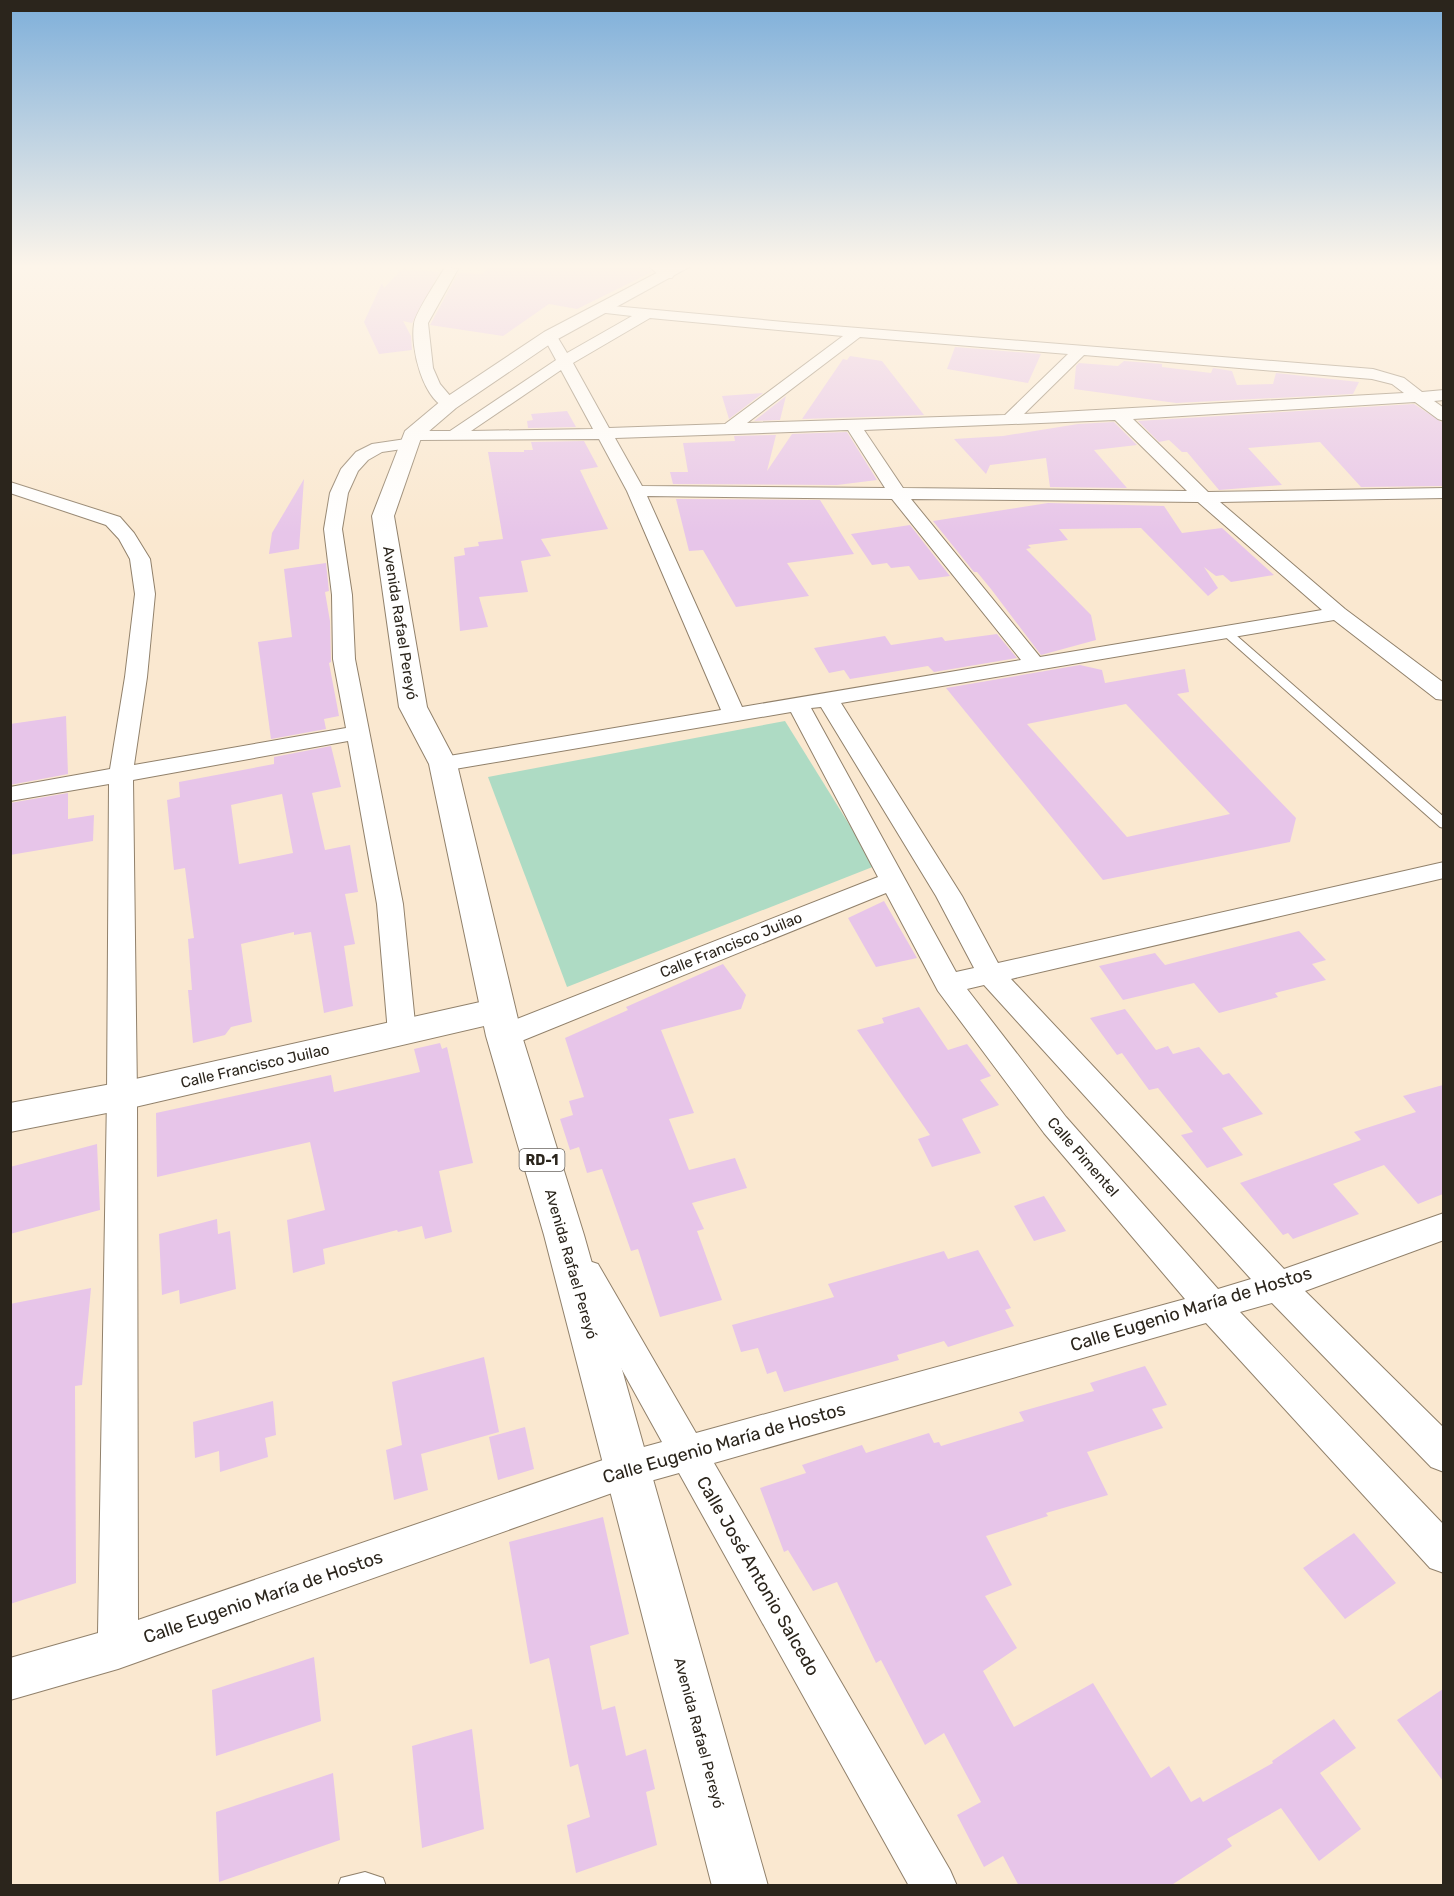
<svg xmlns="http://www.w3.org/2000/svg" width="1454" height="1896" font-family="Rubik,sans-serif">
<rect width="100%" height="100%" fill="#fae8d0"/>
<path fill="#aedbc4" d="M 785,721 L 875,866 L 567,987 L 488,777 Z"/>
<path fill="#e7c5e9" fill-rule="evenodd" d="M 488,267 L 648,267 L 652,272 L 577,309 L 549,304 L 503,336 L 430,325 L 458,273 L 482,274 Z
M 402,269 L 440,272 L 412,323 L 403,321 L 411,336 L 412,350 L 379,354 L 364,322 L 382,283 L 384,288 Z
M 955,347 L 1041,354 L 1028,383 L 947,369 Z
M 850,356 L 882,361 L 924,415 L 802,419 L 843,359 L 847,360 Z
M 1124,361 L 1162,364 L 1162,367 L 1211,373 L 1213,368 L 1232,371 L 1237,385 L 1273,384 L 1276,373 L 1359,382 L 1353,394 L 1176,403 L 1074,389 L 1076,366 L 1079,363 L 1118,366 Z
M 763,393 L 729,419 L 722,396 Z
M 786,396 L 780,420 L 754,421 Z
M 1414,404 L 1443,423 L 1443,486 L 1361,487 L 1320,442 L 1248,448 L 1282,485 L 1219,490 L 1187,452 L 1182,452 L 1169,440 L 1159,442 L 1138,421 Z
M 567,411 L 576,427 L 528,428 L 527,421 L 533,420 L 531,414 Z
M 1114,422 L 1137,445 L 1094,450 L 1127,488 L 1050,487 L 1046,458 L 990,465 L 986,474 L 954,439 L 1003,436 L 1078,424 Z
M 847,432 L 877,480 L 837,485 L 673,484 L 670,472 L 688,472 L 683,443 L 735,441 L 734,436 L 776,435 L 767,471 L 792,434 Z
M 584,441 L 598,467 L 580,470 L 608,529 L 541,539 L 551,556 L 521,561 L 528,592 L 479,597 L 488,627 L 460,631 L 454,557 L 465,555 L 464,548 L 479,546 L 478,542 L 503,539 L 488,452 L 524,452 L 524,450 L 533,450 L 531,442 Z
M 304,479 L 299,549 L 269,554 L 272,533 Z
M 676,499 L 820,500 L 854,554 L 787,563 L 809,596 L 736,607 L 703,550 L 689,551 Z
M 1048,503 L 1164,506 L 1182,533 L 1222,528 L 1274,575 L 1231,582 L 1223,575 L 1216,576 L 1204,567 L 1218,588 L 1208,596 L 1141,528 L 1059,529 L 1068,540 L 1028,545 L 1031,548 L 1026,549 L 1091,615 L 1096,640 L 1041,655 L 991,589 L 977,572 L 974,572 L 933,521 Z
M 910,525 L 950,576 L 919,580 L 909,566 L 891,568 L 887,563 L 872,565 L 851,534 Z
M 326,563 L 329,591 L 325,592 L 330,621 L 331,662 L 329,663 L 339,716 L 324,719 L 326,729 L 271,739 L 258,642 L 292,637 L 284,569 Z
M 997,634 L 1017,658 L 934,672 L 928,666 L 850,679 L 844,670 L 829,673 L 814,648 L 885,636 L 891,645 L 942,637 L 945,641 Z
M 1080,665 L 1102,670 L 1105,683 L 1185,669 L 1189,692 L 1177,694 L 1296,818 L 1290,842 L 1103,880 L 946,688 ZM 1126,704 L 1230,814 L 1127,837 L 1027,724 Z
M 66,716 L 68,774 L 10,785 L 10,724 Z
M 331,746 L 341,787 L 312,793 L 325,850 L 350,845 L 358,892 L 345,894 L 355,944 L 344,946 L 353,1006 L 324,1013 L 311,932 L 294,935 L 294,932 L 241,944 L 252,1022 L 231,1027 L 225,1035 L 193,1043 L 188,990 L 192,990 L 188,939 L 194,938 L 185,868 L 174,870 L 167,800 L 180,797 L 179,782 L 274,764 L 274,757 ZM 282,794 L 293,853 L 239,864 L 231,805 Z
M 68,793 L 68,819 L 94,815 L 93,841 L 10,855 L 10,803 Z
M 884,901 L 917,958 L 876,967 L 848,918 Z
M 1299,931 L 1326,960 L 1312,964 L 1326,980 L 1275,993 L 1278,997 L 1219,1013 L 1194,983 L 1123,1000 L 1099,966 L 1155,953 L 1165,965 Z
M 723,964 L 746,995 L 741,1009 L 661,1030 L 694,1113 L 669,1119 L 689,1170 L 735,1158 L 747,1188 L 692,1203 L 704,1229 L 697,1231 L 722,1300 L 660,1317 L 638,1249 L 631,1251 L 602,1169 L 587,1173 L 579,1147 L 570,1150 L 560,1119 L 573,1115 L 569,1101 L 584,1097 L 565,1038 L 628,1010 L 626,1007 Z
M 919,1007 L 948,1050 L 967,1044 L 991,1076 L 980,1080 L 999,1105 L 962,1119 L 981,1153 L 932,1167 L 918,1139 L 930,1135 L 857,1030 L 884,1023 L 882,1018 Z
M 1125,1009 L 1156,1050 L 1168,1046 L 1173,1054 L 1199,1047 L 1223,1075 L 1229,1073 L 1263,1114 L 1222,1128 L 1243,1155 L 1207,1168 L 1181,1135 L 1193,1132 L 1158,1088 L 1149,1090 L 1122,1053 L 1117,1055 L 1090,1018 Z
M 440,1043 L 442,1049 L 447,1047 L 473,1163 L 439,1171 L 452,1232 L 425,1239 L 422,1226 L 398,1232 L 397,1230 L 323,1249 L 325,1264 L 293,1273 L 287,1220 L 325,1210 L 310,1142 L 157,1177 L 156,1113 L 331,1075 L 334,1092 L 420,1072 L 414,1049 Z
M 1443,1085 L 1443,1194 L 1418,1204 L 1384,1165 L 1333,1184 L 1359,1214 L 1293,1239 L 1288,1233 L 1283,1235 L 1240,1183 L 1361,1140 L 1354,1132 L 1416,1112 L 1403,1096 Z
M 97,1144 L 100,1210 L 10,1234 L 10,1167 Z
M 1044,1196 L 1066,1231 L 1034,1241 L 1014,1206 Z
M 217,1219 L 218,1234 L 230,1231 L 236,1289 L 180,1304 L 179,1290 L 162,1295 L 159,1234 Z
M 978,1250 L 1011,1308 L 1005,1310 L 1014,1326 L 948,1347 L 944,1341 L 897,1355 L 899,1360 L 784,1392 L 776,1371 L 767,1374 L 758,1348 L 741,1352 L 732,1325 L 834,1297 L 828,1284 L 944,1251 L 948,1259 Z
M 91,1288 L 82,1385 L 75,1386 L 76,1583 L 10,1604 L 10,1304 Z
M 484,1357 L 499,1432 L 421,1454 L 428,1490 L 394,1500 L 386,1450 L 402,1445 L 392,1382 Z
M 1145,1366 L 1167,1405 L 1152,1409 L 1163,1428 L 1087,1452 L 1108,1495 L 1046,1513 L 1048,1516 L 986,1536 L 1012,1585 L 985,1596 L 1017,1648 L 983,1671 L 1014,1727 L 1093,1683 L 1151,1778 L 1169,1766 L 1191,1802 L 1200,1797 L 1203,1802 L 1273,1763 L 1272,1761 L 1334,1719 L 1356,1748 L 1320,1773 L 1361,1829 L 1319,1861 L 1281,1808 L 1227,1839 L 1232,1846 L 1170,1886 L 1019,1886 L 1003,1856 L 984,1867 L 957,1815 L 981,1802 L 944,1733 L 925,1745 L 881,1660 L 876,1663 L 837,1582 L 813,1591 L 788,1550 L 784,1552 L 760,1488 L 806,1473 L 802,1465 L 862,1445 L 866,1453 L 929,1433 L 934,1443 L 939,1442 L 941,1446 L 1024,1421 L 1019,1412 L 1094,1391 L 1090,1383 Z
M 273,1401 L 276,1435 L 265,1438 L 268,1457 L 220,1472 L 219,1451 L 195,1458 L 193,1422 Z
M 525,1427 L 534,1469 L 498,1480 L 489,1437 Z
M 603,1517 L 629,1634 L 590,1646 L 602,1710 L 615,1706 L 626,1756 L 646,1749 L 655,1789 L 646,1792 L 657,1845 L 576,1873 L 567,1825 L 590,1817 L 578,1764 L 570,1767 L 549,1658 L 530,1664 L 509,1542 Z
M 1354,1533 L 1396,1583 L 1345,1619 L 1303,1568 Z
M 314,1657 L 321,1721 L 216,1756 L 212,1690 Z
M 1443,1689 L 1443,1781 L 1397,1720 Z
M 472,1729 L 484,1829 L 422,1848 L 412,1746 Z
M 333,1773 L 340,1840 L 219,1882 L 216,1812 Z"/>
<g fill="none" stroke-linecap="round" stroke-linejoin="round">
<g stroke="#91816b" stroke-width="2">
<path id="service" d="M 1225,628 L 1229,629 L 1444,817 L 1444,828 L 1440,827 L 1221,633 L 1221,629 Z
M 365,1872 L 383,1878 L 386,1886 L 338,1886 L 341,1878 Z"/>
</g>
<g stroke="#91816b" stroke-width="2">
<path id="minor" d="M 445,267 L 458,269 L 428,323 L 433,368 L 440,384 L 457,404 L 449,409 C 423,402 410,347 414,324 C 415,313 439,278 445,267 Z
M 650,267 L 665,267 L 674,275 L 672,278 L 662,278 Z
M 602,305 L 795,323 L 1373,369 L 1404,378 L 1422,392 L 1444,390 L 1444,400 L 1434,401 L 1444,408 L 1444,421 L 1438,419 L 1415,402 L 1133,419 L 1208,492 L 1444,488 L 1444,498 L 1220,502 L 1345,609 L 1444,683 L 1444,700 L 1436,699 L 1334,620 L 841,703 L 962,896 L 998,963 L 1444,862 L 1444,878 L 1011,979 L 1284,1269 L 1444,1213 L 1444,1240 L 1305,1291 L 1444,1428 L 1444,1472 L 1431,1467 L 1272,1303 L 1240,1312 L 1444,1525 L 1444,1573 L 1430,1568 L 1206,1323 L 714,1463 L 950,1870 L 957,1886 L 909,1886 L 679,1473 L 629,1487 L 118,1669 L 10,1700 L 10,1658 L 98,1633 L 107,1096 L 109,784 L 10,801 L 10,787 L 110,769 L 125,677 L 135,594 L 130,559 L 119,539 L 106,525 L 10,493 L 10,482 L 120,517 L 134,533 L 150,559 L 155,594 L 147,677 L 134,765 L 346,728 L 333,659 L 332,595 L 324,529 L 330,493 L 341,469 L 356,452 L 372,444 L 406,439 L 404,435 L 406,431 L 450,431 L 556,360 L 543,336 L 545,333 L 555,333 L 567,353 L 632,316 L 597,312 L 595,309 L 597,306 ZM 650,318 L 843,336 L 725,424 L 609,428 L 573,363 ZM 860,337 L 1068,354 L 1005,415 L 747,423 ZM 1084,355 L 1372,379 L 1392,384 L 1404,393 L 1024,414 ZM 561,370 L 593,429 L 471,431 ZM 1115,420 L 1187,491 L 903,488 L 864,430 ZM 848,430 L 885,488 L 642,486 L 615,438 ZM 599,439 L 627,491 L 721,710 L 443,757 L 435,759 L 431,764 L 435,769 L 443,771 L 791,712 L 878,877 L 494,1028 L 490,1036 L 494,1044 L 504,1047 L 514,1044 L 886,893 L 938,991 L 1044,1133 L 1185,1299 L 696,1433 L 598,1264 L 586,1260 L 574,1264 L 569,1274 L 662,1442 L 629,1451 L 138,1620 L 137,1096 L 133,780 L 348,741 L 377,904 L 388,1033 L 392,1040 L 402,1044 L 412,1040 L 416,1033 L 403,904 L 355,659 L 352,595 L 342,529 L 348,493 L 358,471 L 368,460 L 382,452 L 416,447 L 418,443 L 416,440 ZM 647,496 L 892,499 L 1021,660 L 742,707 ZM 911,499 L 1198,502 L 1322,610 L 1040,657 ZM 821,707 L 936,896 L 974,968 L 956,972 L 811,708 ZM 984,985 L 1251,1279 L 1218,1289 L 1066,1117 L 967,989 Z"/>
</g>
<g stroke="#91816b" stroke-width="2">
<path id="tertiary" d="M 498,998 L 510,1002 L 515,1011 L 510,1020 L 122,1110 L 10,1132 L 10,1103 L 122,1082 Z"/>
</g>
<g stroke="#91816b" stroke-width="2">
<path id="primary" d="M 668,267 L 689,267 L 556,340 L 456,408 L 421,438 L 394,516 L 427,707 L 457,764 L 522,1036 L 584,1235 L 768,1886 L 712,1886 L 544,1235 L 486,1036 L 429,764 L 399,707 L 372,516 L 405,431 L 442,400 L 544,332 Z"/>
</g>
<use href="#service" fill="#fff" fill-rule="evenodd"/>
<use href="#minor" fill="#fff" fill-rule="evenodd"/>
<use href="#tertiary" fill="#fff" fill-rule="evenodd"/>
<use href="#primary" fill="#fff" fill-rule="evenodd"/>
</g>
<linearGradient id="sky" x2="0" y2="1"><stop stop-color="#7eafda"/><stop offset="0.5" stop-color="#fdf5ea"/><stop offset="1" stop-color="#fdf5ea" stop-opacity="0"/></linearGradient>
<rect width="1454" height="533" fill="url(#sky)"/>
<g text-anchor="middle" stroke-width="5" stroke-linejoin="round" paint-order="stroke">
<rect fill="#fff" stroke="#6b6660" stroke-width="1.5" x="519.5" y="1149" width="45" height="22" rx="4.5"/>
<g font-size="14" font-weight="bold" fill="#2b251c">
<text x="542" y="1165">RD-1</text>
</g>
<g font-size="15" fill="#2b251c" stroke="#fff">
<text transform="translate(400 623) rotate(81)" y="5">Avenida Rafael Pereyó</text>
<text transform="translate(731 945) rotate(-22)" y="5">Calle Francisco Juilao</text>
<text transform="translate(255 1066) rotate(-13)" y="5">Calle Francisco Juilao</text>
<text transform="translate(1083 1157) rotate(49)" y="5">Calle Pimentel</text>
<text transform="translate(571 1264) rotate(74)" y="5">Avenida Rafael Pereyó</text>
<text transform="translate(699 1733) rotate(75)" y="5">Avenida Rafael Pereyó</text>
</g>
<g font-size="18" fill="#2b251c" stroke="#fff">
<text transform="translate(1191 1309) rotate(-17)" y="6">Calle Eugenio María de Hostos</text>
<text transform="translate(724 1443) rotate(-16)" y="6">Calle Eugenio María de Hostos</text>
<text transform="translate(758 1576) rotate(60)" y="6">Calle José Antonio Salcedo</text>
<text transform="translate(263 1597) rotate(-19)" y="6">Calle Eugenio María de Hostos</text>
</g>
</g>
<rect width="1454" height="1896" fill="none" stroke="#2b251c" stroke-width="24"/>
</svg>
